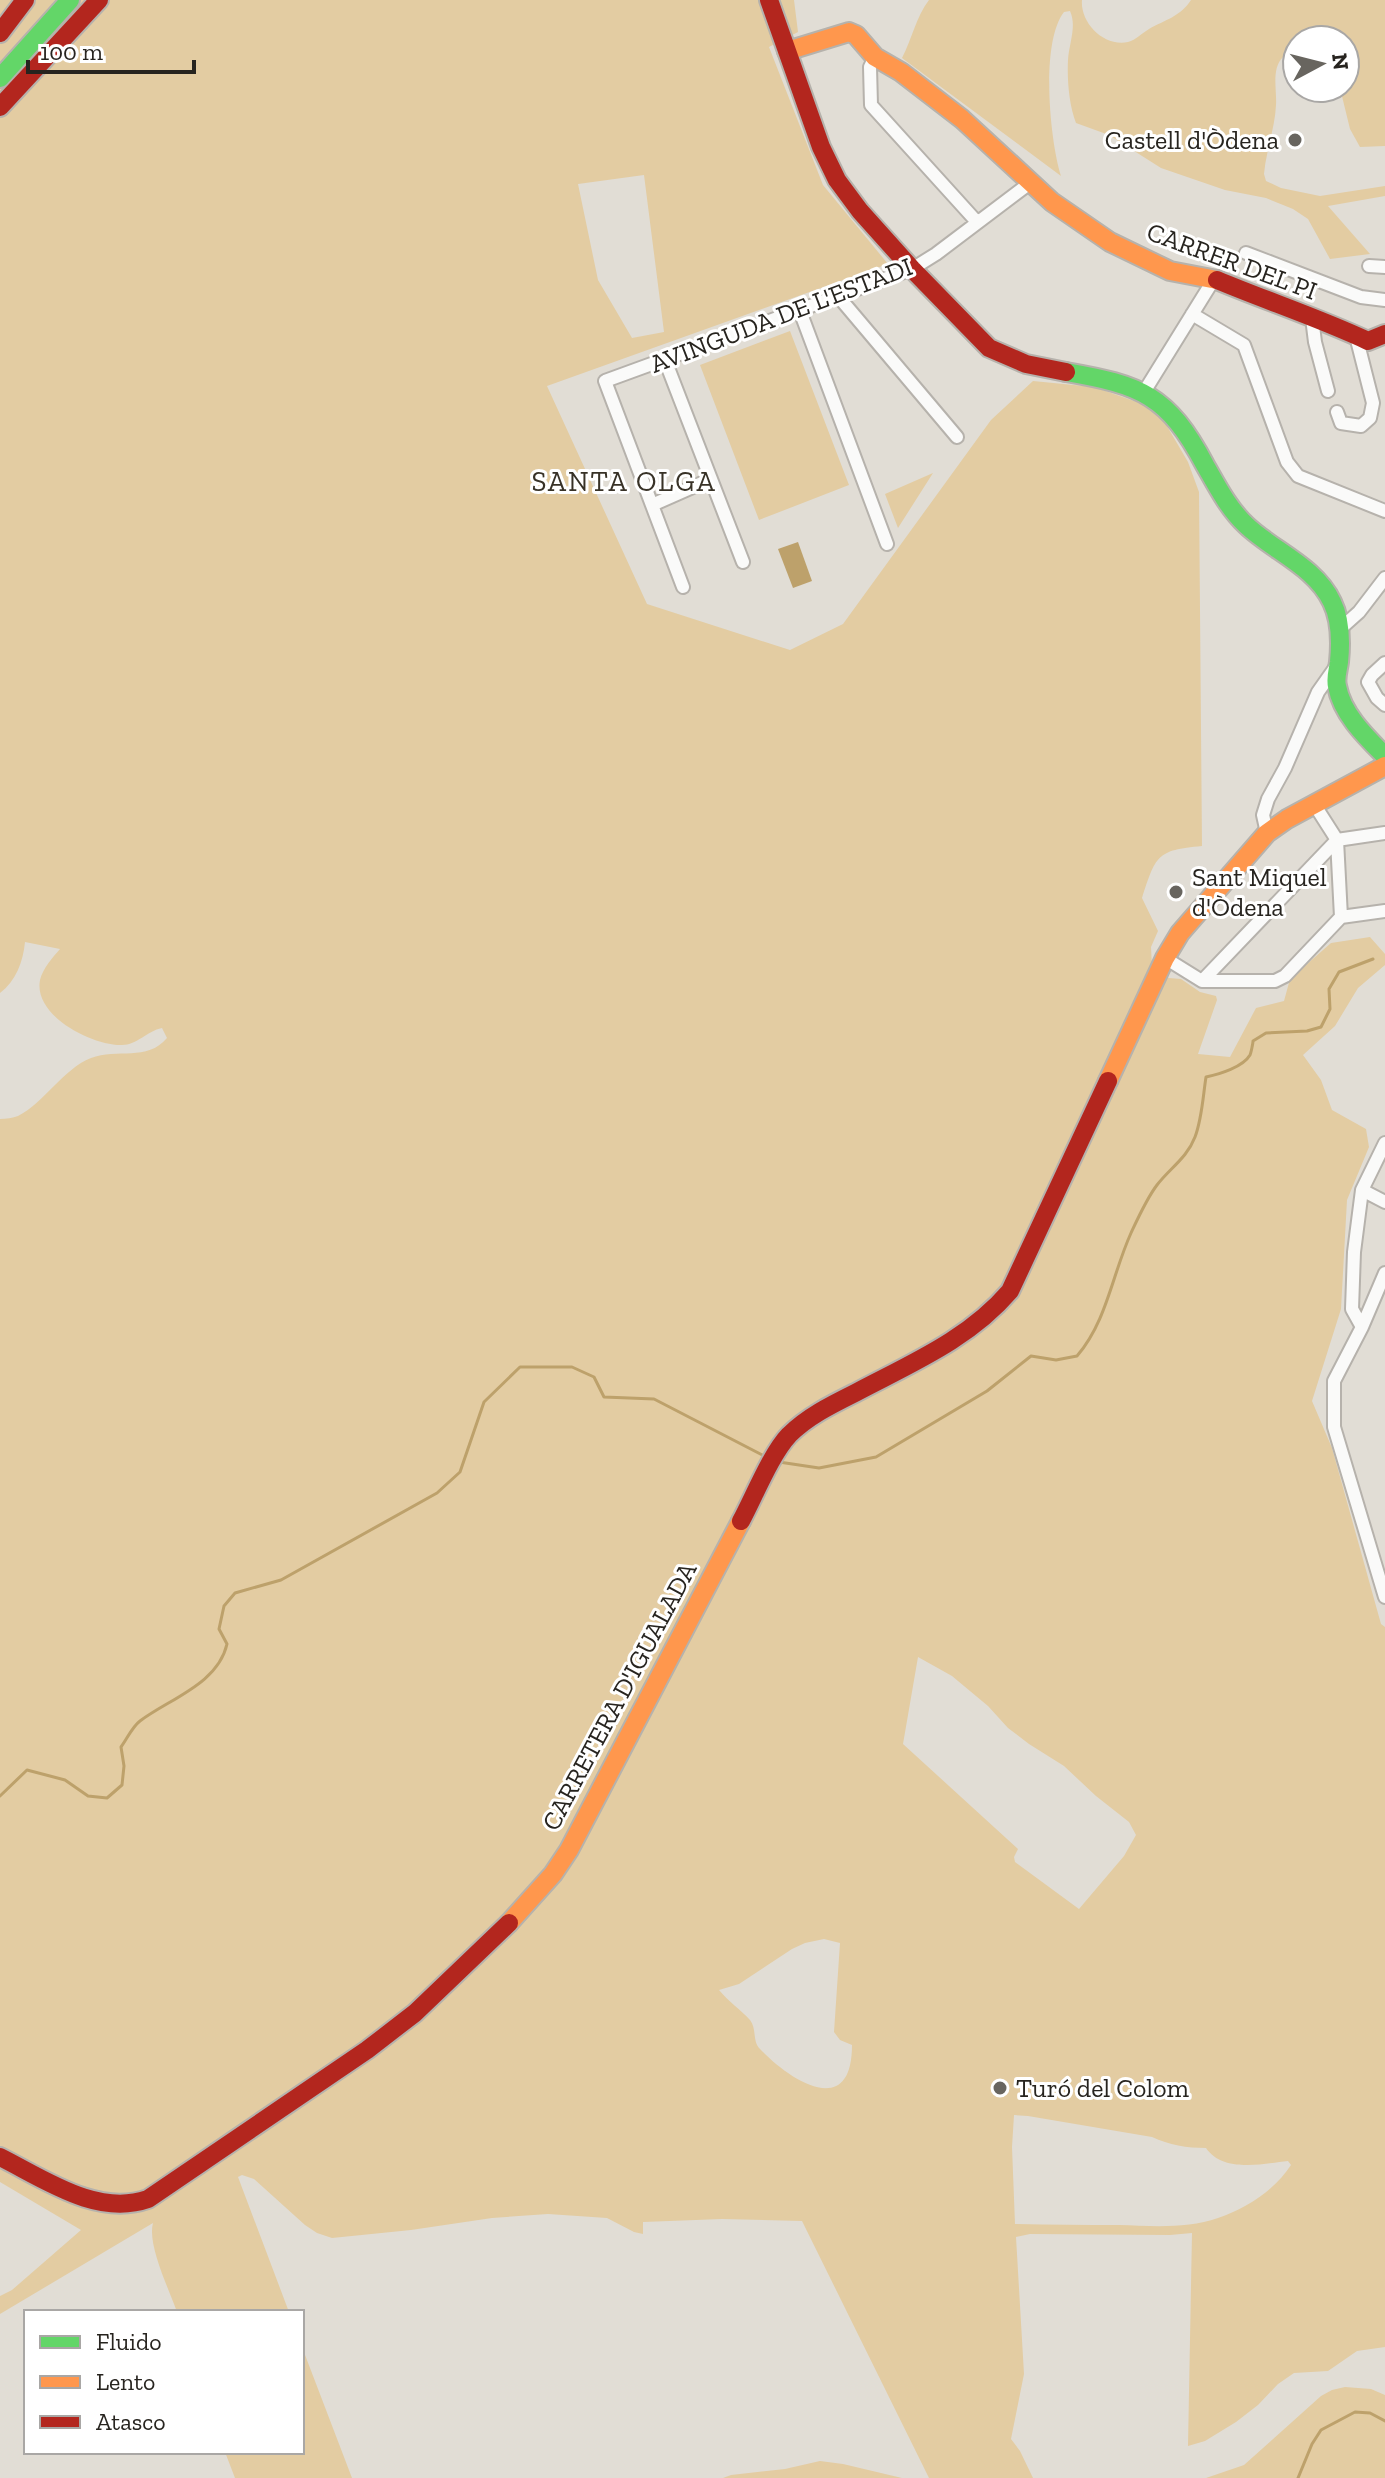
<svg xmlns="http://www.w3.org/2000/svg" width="1385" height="2478" font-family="'Zilla Slab',serif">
<rect width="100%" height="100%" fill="#e1ddd5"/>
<path fill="#e3cca2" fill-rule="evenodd" d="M 0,0 L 794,0 L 798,32 L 769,47 L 823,185 L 888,264 L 547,386 L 647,604 L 790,650 L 843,624 L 991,420 L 1033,381 L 1094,387 L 1157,409 L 1188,462 L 1199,492 L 1202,846 C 1156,850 1156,856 1142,898 L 1158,931 L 1151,947 L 1152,967 L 1169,978 L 1181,979 L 1200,992 L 1216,996 L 1217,1000 L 1198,1054 L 1230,1057 L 1256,1008 L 1284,1001 L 1290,979 L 1331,943 L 1370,937 L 1385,954 L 1385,965 L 1358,988 L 1335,1026 L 1303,1055 L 1321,1080 L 1332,1110 L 1366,1129 L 1369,1147 L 1347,1200 L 1341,1309 L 1312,1401 L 1332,1448 L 1381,1624 L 1385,1627 L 1385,2347 L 1357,2351 L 1328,2371 L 1294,2373 L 1278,2384 L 1258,2405 L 1236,2422 L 1205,2441 L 1188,2446 L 1192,2233 L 1170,2235 L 1030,2234 L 1016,2237 L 1024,2374 L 1011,2439 L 1020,2451 L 1033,2478 L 929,2478 L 802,2221 L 722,2219 L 643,2222 L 643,2234 L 634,2232 L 607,2218 L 548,2214 L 492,2218 L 411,2230 L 332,2238 L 317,2233 L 305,2225 L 254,2179 L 242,2175 L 238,2177 L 289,2312 L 177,2312 C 169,2289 147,2245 153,2223 L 0,2314 L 0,2296 L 12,2290 L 81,2230 L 0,2182 L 0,1119 C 6,1119 13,1118 18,1116 C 44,1103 63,1069 91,1058 C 117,1048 147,1062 167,1038 L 162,1028 C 147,1031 137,1045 122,1045 C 93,1046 33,1016 40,980 C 43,968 53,957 60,949 L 25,942 C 23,962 16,981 0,993 ZM 644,175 L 664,332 L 632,338 L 598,280 L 578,184 ZM 918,1657 L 952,1676 L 988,1706 L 1008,1728 L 1029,1744 L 1064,1766 L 1096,1796 L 1129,1822 L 1136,1835 L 1124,1856 L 1079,1909 L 1015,1862 L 1014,1857 L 1018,1849 L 903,1744 ZM 824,1939 L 840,1943 L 834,2032 L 840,2040 L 852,2045 C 852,2121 789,2080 760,2049 C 752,2041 757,2029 750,2020 C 741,2010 728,2001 719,1990 L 739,1984 L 792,1949 L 805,1943 ZM 1014,2115 L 1028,2116 L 1152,2137 C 1169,2145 1187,2148 1206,2148 C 1223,2173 1262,2164 1288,2161 L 1291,2165 C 1275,2190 1245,2209 1218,2218 C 1187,2229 1151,2226 1119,2225 C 1084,2225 1050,2225 1015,2224 L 1012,2147 Z
M 929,0 L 1082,0 C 1080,22 1103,47 1128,42 C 1136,40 1142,33 1149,29 C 1165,20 1181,16 1191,0 L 1385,0 L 1385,146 L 1360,147 L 1350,129 L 1340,88 L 1345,88 L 1345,40 L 1297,40 L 1297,59 L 1283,57 C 1271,69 1277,89 1276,105 C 1275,128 1266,151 1264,174 L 1266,181 L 1281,188 L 1320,196 L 1385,186 L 1385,196 L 1328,206 L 1370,254 L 1330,259 L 1308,219 L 1293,209 L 1266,198 L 1225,190 L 1161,168 L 1109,135 L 1076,123 C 1069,105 1067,80 1068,60 C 1069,44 1077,26 1070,11 L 1064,12 C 1040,43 1050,141 1061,176 L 902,58 C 912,39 916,17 929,0 Z
M 790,331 L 849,485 L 759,520 L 700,365 Z
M 933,473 L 898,528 L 885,494 Z
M 302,2347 L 352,2478 L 235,2478 L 225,2452 L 302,2452 Z
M 1345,2387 L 1371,2389 L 1385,2395 L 1385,2478 L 1206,2478 L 1244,2465 L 1321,2396 L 1332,2390 Z
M 820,2461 L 843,2464 L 902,2478 L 723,2478 L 731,2475 L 785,2469 Z"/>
<path fill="#bda16b" d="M 798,542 L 812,581 L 793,588 L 778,549 Z"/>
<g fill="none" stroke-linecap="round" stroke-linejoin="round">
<path stroke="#bda16b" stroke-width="3" d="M 779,1462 L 819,1468 L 876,1457 L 987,1391 L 1031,1356 L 1056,1360 L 1077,1356 C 1107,1321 1112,1275 1131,1233 C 1138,1218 1147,1198 1157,1185 C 1170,1168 1187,1158 1195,1137 C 1202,1119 1203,1096 1206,1077 C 1220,1074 1243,1067 1250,1055 C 1251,1053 1253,1043 1253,1041 L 1266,1033 L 1307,1031 L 1321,1027 L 1330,1009 L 1329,989 L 1339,972 L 1373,959
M 0,1796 L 27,1770 L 65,1780 L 88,1796 L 107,1798 L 122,1785 L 124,1766 L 121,1747 C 127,1739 132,1727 140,1721 C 169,1699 218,1684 227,1644 L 219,1629 L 224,1606 L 235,1593 L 281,1580 L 437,1493 L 460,1472 L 484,1402 L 520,1367 L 572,1367 L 594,1377 L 604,1397 L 654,1399 L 768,1458
M 1298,2478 L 1312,2444 L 1321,2430 L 1355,2412 L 1370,2413 L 1385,2421"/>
<g stroke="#b6b2ac" stroke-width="16">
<path id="street" d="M 875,57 L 870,67 L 871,105 L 977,222
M 1246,253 L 1361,297 L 1385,300
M 1369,266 L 1385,267
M 838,296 L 957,437
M 800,311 L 887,544
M 1192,314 L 1244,345 L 1287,462 L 1298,476 L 1385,511
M 1312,318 L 1315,342 L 1328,391
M 665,360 L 743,562
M 1144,392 L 1214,279
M 1337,412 L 1341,423 L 1361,426 L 1370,418 L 1373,403 L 1356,336
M 652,505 L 711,479
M 683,587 L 605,381 L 912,269 L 936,254 L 1030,183
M 1340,629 L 1359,612 L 1385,578
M 1385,663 L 1372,675 L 1368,682 L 1377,698 L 1385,705
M 1314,804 L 1337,840 L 1341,917
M 1267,833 L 1263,815 L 1268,799 L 1285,768 L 1318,692 L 1337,665
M 1165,958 L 1202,981 L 1275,981 L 1285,976 L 1341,917 L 1385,911
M 1202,981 L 1337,840 L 1385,833
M 1362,1190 L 1385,1202
M 1385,1273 L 1362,1327 L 1334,1381 L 1334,1427 L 1385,1597
M 1362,1327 L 1352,1309 L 1354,1252 L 1362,1190 L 1385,1143"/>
</g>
<g stroke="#b6b2ac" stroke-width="22">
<path id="fast" d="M 0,78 L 70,0
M 1066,372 C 1141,385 1168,395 1205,465 C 1217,486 1228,508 1246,525 C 1273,551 1315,566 1332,602 C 1341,620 1341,642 1339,662 C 1338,670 1335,678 1337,686 C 1342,714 1366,737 1385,756"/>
</g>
<g stroke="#b6b2ac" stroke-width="22">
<path id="slow" d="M 787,51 L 849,32 L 856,35 L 875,57 L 901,72 L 962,119 L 1052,202 L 1110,242 L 1170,271 L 1217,280
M 1108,1081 L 1165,958 L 1180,933 L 1267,833 L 1287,819 L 1385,766
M 509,1923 L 553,1874 L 569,1850 L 741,1521"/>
</g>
<g stroke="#b6b2ac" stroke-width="22">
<path id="jam" d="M 769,0 L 821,147 L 837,180 L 860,211 L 912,269 L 989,348 L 1026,364 L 1066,372
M 0,33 L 25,0
M 0,107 L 99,0
M 1217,280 C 1267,301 1319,318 1368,341 L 1385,334
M 741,1521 C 754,1497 771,1454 789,1435 C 808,1416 833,1404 857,1392 C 912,1363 969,1339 1010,1291 L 1108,1081
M 0,2157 C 44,2179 97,2217 148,2199 L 367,2050 L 415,2013 L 509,1923"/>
</g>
<use href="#street" stroke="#fafaf9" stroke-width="12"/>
<use href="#fast" stroke="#63d668" stroke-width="18"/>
<use href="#slow" stroke="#ff974d" stroke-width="18"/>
<use href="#jam" stroke="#b3261e" stroke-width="18"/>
</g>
<g fill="#68655f" stroke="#fff" stroke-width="3">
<circle cx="1295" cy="140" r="8"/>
<circle cx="1176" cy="892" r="8"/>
<circle cx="1000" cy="2088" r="8"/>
</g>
<g text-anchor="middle" stroke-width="6" stroke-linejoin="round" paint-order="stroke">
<g font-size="26" fill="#27241f" stroke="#fff" text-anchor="start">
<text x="1279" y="149" text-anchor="end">Castell d'Òdena</text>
<text x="1192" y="886">Sant Miquel<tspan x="1192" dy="30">d'Òdena</tspan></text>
<text x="1016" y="2097">Turó del Colom</text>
</g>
<g font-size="26" fill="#27241f" stroke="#fff">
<text transform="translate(1232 261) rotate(20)" y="9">CARRER DEL PI</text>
<text transform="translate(781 315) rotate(-21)" y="9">AVINGUDA DE L'ESTADI</text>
<text transform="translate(619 1696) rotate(-62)" y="9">CARRETERA D'IGUALADA</text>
</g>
<g font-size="28" letter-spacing="2" fill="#383227" stroke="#fff">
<text x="624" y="491">SANTA OLGA</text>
</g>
</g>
<rect x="24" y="2310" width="280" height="144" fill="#ffffff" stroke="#a9a7a5" stroke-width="2"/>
<rect x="40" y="2336" width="40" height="12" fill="#63d668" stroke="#a9a7a5" stroke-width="2"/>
<text x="96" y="2350" font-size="24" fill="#27241f">Fluido</text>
<rect x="40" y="2376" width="40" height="12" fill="#ff974d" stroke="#a9a7a5" stroke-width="2"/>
<text x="96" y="2390" font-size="24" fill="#27241f">Lento</text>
<rect x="40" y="2416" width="40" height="12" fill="#b3261e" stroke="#a9a7a5" stroke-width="2"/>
<text x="96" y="2430" font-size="24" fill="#27241f">Atasco</text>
<g transform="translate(1321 64) rotate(83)"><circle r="38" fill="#ffffff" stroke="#a9a7a5" stroke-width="2"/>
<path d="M0-6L14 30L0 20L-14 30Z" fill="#68655f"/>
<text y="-12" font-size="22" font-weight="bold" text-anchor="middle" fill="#27241f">N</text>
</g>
<path d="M28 60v12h166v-12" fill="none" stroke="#27241f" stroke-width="4"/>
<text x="40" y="60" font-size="24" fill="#27241f" stroke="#ffffff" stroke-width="6" paint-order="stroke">100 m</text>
</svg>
